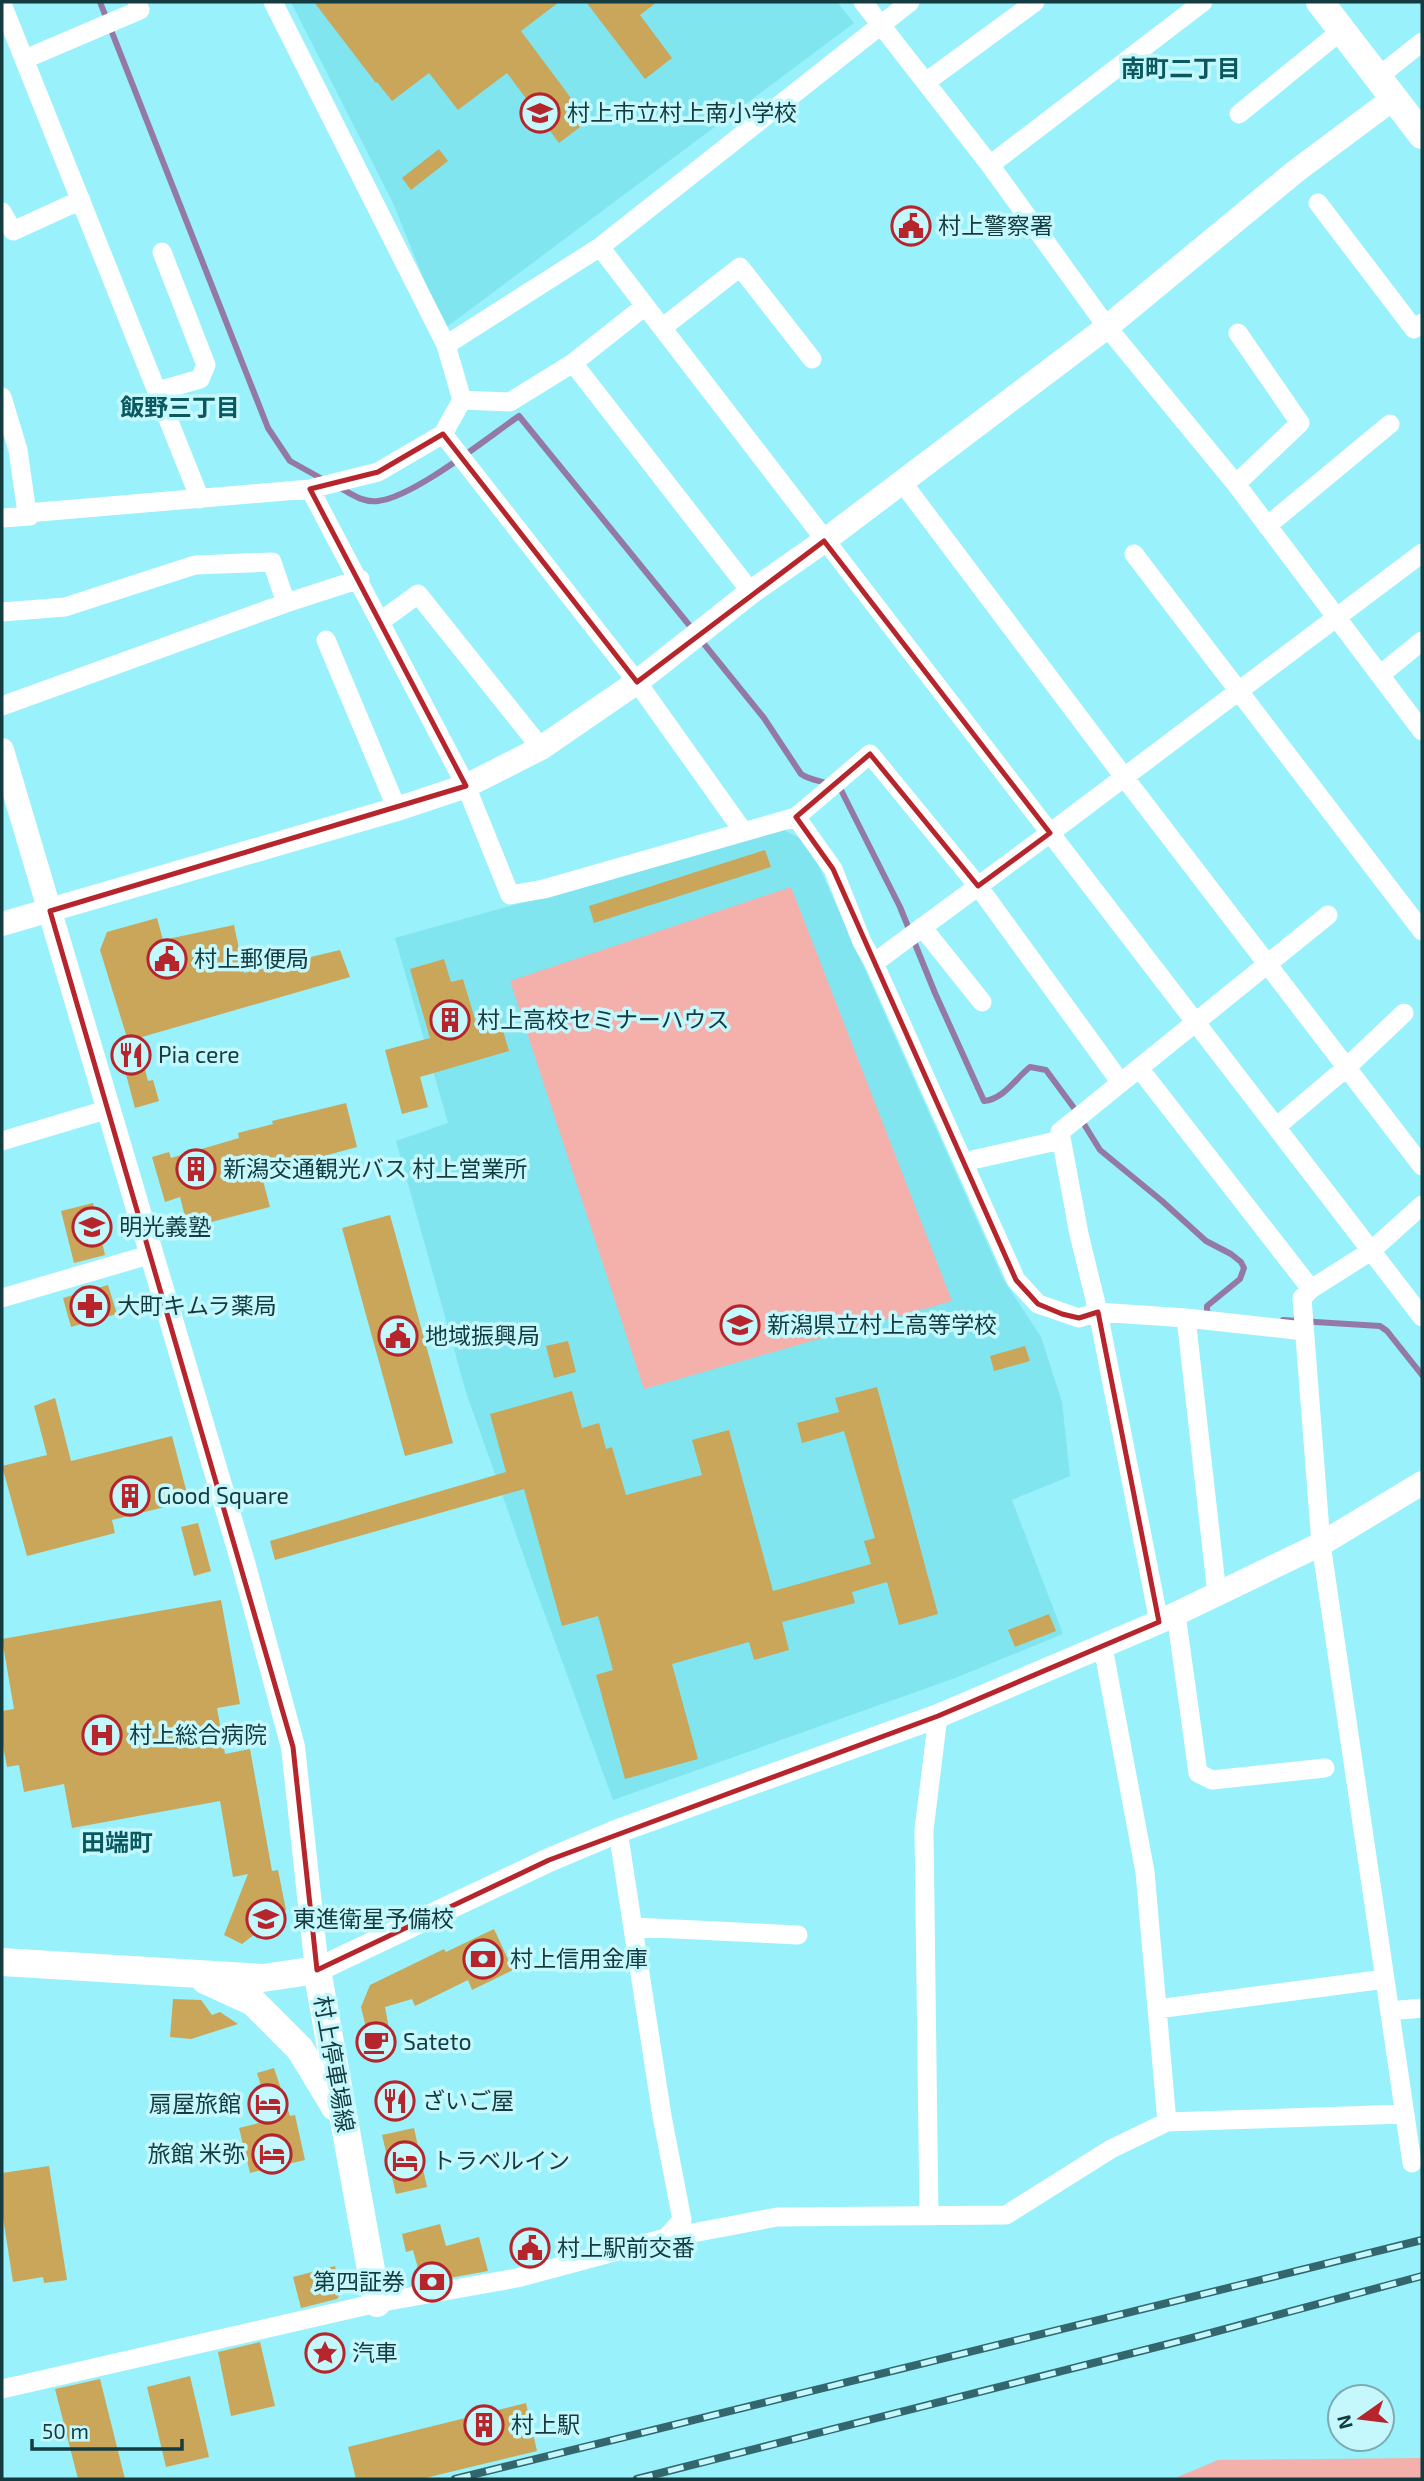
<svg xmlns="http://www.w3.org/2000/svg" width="1424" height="2481" font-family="'Exo 2','Noto Sans JP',sans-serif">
<rect width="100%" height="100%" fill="#98f1fb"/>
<path fill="#80e5ef" d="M 291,2 L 837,2 L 854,23 L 444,329 L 393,203 Z
M 784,830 L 801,839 L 812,851 L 1003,1279 L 1041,1337 L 1062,1402 L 1070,1476 L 1012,1500 L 1063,1634 L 955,1678 L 613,1800 L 533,1582 L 466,1392 L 396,1141 L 448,1123 L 395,938 Z"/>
<path fill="#f4b0aa" d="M 791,887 L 952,1301 L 644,1389 L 510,981 Z
M 1422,2458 L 1422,2479 L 1173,2479 L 1218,2460 Z"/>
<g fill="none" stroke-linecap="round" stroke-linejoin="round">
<path stroke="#9479a4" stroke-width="6" d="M 100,2 L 268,428 L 290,461 L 324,480
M 337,486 C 350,493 362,503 378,501 C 414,497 487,438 519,416 L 694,631
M 700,639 L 764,718 L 801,774 C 811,781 826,781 840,788 L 900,907 L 935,993 L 984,1101 C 1004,1099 1015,1079 1030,1067 L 1046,1070 L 1074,1108 L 1100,1150 L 1162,1201 L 1206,1241 L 1231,1254 L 1241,1262 L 1244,1268 L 1240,1279 L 1207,1306 L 1207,1312 L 1213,1316
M 1283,1320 L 1380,1326 L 1387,1331 L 1422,1375"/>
</g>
<path fill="#c9a65a" d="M 314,2 L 559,2 L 521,31 L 588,121 L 559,143 L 507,73 L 458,110 L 429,73 L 392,101 L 377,82 L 376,83 Z
M 586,2 L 657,2 L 640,15 L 672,58 L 645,79 Z
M 439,149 L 448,161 L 411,190 L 402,178 Z
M 765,850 L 771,867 L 594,923 L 589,906 Z
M 157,918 L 163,940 L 234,925 L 244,973 L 340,950 L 350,977 L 128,1041 L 100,950 L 107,932 Z
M 444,959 L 451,982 L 463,979 L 477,1026 L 500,1020 L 509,1051 L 420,1077 L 428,1107 L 402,1114 L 385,1050 L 430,1038 L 410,969 Z
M 138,1043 L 148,1081 L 153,1080 L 159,1101 L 135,1108 L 119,1048 Z
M 346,1103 L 357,1147 L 261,1173 L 270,1207 L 188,1228 L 180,1197 L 165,1202 L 152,1157 L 169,1152 L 171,1158 L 239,1138 L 238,1133 L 273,1124 L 272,1121 Z
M 93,1203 L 105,1255 L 74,1263 L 61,1211 Z
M 390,1215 L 453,1443 L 405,1456 L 342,1228 Z
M 108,1285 L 117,1314 L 71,1327 L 63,1298 Z
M 568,1341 L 576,1372 L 554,1378 L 546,1346 Z
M 1025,1346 L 1030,1361 L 994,1371 L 990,1356 Z
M 877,1387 L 938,1614 L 899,1625 L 887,1582 L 852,1592 L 855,1603 L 782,1622 L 789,1650 L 754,1660 L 749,1642 L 672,1664 L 698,1759 L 625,1779 L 596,1675 L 613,1670 L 598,1616 L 562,1626 L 524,1489 L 275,1560 L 270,1541 L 506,1472 L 490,1414 L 572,1391 L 582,1428 L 599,1423 L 606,1449 L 612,1447 L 626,1495 L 702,1475 L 692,1440 L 729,1430 L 773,1591 L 871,1564 L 864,1541 L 875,1538 L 844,1431 L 802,1443 L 797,1423 L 839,1412 L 835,1398 Z
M 55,1398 L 71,1461 L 172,1436 L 189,1501 L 112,1520 L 115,1533 L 27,1556 L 2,1466 L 47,1455 L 34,1406 Z
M 198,1523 L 211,1571 L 194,1576 L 181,1527 Z
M 221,1600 L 240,1704 L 217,1708 L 225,1754 L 250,1749 L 272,1871 L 278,1870 L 286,1910 L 242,1944 L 224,1935 L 248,1874 L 233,1877 L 220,1801 L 72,1828 L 64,1784 L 24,1792 L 19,1765 L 7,1767 L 2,1741 L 2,1711 L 14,1709 L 2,1639 Z
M 1049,1614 L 1056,1631 L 1015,1647 L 1008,1630 Z
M 494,1929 L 513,1970 L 472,1990 L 468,1980 L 415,2006 L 412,1999 L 385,2007 L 392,2045 L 371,2049 L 361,2007 L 370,1985 L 444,1949 L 446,1952 Z
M 173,1999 L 201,2000 L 212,2015 L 220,2012 L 238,2024 L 191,2039 L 170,2037 Z
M 274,2068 L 290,2116 L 295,2115 L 305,2160 L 250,2173 L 239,2128 L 259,2123 L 250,2093 L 262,2089 L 257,2073 Z
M 414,2128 L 427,2187 L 396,2194 L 382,2135 Z
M 49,2166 L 67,2280 L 44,2283 L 43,2277 L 13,2282 L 2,2211 L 2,2173 Z
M 440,2224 L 446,2246 L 479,2237 L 488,2271 L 422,2283 L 413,2250 L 406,2252 L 402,2234 Z
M 335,2266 L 341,2292 L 337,2299 L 301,2308 L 293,2277 Z
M 260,2342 L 275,2406 L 231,2416 L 218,2352 Z
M 190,2376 L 209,2457 L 166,2467 L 147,2387 Z
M 100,2379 L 125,2479 L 78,2479 L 55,2389 Z
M 526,2403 L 537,2451 L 421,2479 L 356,2479 L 348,2447 Z"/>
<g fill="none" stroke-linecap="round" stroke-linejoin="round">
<path stroke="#fff" stroke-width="19" d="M 863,2 L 990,165 L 1107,327 L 1236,484 L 1422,731
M 2,4 L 200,499
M 25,59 L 140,10 L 137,2
M 1378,77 L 1422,42
M 926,82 L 1035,2
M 1239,114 L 1342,30
M 990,165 L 1203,2
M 1318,203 L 1414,329 L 1422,323
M 2,212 L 13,231 L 81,200
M 600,247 L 1422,1317
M 662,328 L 740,267 L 812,359
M 446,345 L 600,247 L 910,2
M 573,363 L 751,592
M 158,391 L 200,379 L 206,365 L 162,252
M 2,397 L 18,450 L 27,513
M 462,400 L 510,402 L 573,363 L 645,306
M 443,434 L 637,682 L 743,831
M 902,482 L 1124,777 L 1422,1166
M 1236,484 L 1300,423 L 1238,333
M 310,489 L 466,786 L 510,895 L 544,889 L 796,817 L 833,869 L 862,942 L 874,963 L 1016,1280 L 1038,1304 L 1079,1318 L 1098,1312 L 1186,1318 L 1304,1331
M 2,518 L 30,516 L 27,513 L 310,489 L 378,472 L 443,434 L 462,400 L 446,345 L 273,2
M 1267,526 L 1390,424
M 1134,554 L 1422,931
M 2,612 L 65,607 L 195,565 L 272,562 L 286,603
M 381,621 L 418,594 L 541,748
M 326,640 L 397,809
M 1380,675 L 1422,641
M 2,706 L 286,603 L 360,579
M 796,817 L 870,754 L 978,886 L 1121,1083
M 922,927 L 982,1002
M 874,963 L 1050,833 L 1422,553
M 1139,1068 L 1311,1289
M 1276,1127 L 1347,1067 L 1404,1013
M 2,1141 L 109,1109
M 963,1162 L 1061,1140
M 2,1298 L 152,1254
M 1186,1318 L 1217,1594
M 1176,1614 L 1198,1773 L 1212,1780 L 1325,1768
M 1159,1622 L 1098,1312 L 1079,1234 L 1060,1132 L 1328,915
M 1103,1647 L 1145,1872 L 1167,2122
M 633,1927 L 798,1935
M 1157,2009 L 1385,1979
M 1390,2011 L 1422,2008
M 1412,2163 L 1321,1544 L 1302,1298 L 1311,1289 L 1371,1251 L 1422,1205
M 929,2216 L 924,1830 L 938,1716
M 666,2238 L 777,2217 L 1006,2215 L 1111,2149 L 1167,2122 L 1405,2114
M 2,2389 L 377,2303 L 517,2278 L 666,2238 L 682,2220 L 662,2116 L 618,1831"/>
<path stroke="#fff" stroke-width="24" d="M 2,750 L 244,1566 L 293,1747 L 317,1970 L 549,1860 L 618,1831 L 938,1716 L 1159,1622 L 1321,1544 L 1422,1483
M 2,924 L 397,809 L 466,786 L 541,748 L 637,682 L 751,592 L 824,541 L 1107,327 L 1296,171 L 1394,98"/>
<path stroke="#fff" stroke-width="28" d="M 1320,2 L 1422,135
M 2,1962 L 263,1978 L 317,1970 L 377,2303
M 205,1980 L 253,2002 L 300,2049 L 335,2107"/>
<g stroke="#34676d" stroke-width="8">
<path id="rail" d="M 455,2479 L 1422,2240
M 637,2479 L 1192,2338 L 1422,2276"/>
</g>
<use href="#rail" stroke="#c5f8fd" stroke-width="5" stroke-dasharray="16" stroke-linecap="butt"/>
</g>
<path fill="none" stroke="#b6252c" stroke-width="5" stroke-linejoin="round" d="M 443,434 L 637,682 L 824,541 L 1050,833 L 978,886 L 870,754 L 796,817 L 833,869 L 1016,1280 L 1038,1304 L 1062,1314 L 1079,1318 L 1098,1312 L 1159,1622 L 938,1716 L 549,1860 L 317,1970 L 293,1747 L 50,911 L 466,786 L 310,489 L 378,472 Z"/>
<defs>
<g id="school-ring" transform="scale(2.0125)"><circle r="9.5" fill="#c5f8fd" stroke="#b6252c" stroke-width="1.5"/><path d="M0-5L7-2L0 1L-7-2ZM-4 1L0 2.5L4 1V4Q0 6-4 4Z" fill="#b6252c"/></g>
<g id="civic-ring" transform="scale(2.0125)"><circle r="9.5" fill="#c5f8fd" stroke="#b6252c" stroke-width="1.5"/><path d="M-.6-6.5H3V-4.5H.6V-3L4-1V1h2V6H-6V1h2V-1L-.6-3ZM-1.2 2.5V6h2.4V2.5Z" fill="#b6252c"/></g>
<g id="building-ring" transform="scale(2.0125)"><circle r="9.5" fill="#c5f8fd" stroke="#b6252c" stroke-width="1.5"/><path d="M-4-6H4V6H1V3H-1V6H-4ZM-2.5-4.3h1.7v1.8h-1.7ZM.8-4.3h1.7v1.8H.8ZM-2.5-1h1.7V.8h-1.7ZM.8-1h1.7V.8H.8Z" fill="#b6252c"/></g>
<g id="restaurant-ring" transform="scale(2.0125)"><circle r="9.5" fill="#c5f8fd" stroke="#b6252c" stroke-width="1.5"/><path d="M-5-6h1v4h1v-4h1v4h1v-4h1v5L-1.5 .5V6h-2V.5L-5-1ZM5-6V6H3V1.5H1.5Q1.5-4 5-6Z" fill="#b6252c"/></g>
<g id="pharmacy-ring" transform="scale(2.0125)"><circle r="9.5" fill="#c5f8fd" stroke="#b6252c" stroke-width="1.5"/><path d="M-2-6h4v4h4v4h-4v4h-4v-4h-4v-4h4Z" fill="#b6252c"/></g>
<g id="hospital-ring" transform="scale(2.0125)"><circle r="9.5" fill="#c5f8fd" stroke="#b6252c" stroke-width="1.5"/><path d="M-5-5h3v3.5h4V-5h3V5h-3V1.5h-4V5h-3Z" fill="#b6252c"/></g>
<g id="bank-ring" transform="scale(2.0125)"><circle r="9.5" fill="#c5f8fd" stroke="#b6252c" stroke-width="1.5"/><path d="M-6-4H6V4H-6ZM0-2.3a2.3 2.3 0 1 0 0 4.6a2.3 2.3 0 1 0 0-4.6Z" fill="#b6252c"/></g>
<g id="cafe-ring" transform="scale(2.0125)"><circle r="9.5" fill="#c5f8fd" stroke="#b6252c" stroke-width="1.5"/><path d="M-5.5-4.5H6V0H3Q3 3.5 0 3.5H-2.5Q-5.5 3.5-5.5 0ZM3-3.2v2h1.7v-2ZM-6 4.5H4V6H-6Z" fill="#b6252c"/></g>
<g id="hotel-ring" transform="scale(2.0125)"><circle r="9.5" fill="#c5f8fd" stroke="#b6252c" stroke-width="1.5"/><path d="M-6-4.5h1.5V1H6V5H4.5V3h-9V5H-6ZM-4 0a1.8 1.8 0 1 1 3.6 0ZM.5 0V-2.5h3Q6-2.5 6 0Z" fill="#b6252c"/></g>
<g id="sight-ring" transform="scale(2.0125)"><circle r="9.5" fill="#c5f8fd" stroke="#b6252c" stroke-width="1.5"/><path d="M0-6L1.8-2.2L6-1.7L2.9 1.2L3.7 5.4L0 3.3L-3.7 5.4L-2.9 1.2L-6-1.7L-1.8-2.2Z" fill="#b6252c"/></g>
</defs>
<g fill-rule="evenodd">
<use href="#school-ring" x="540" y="113"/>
<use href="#civic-ring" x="911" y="226"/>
<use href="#civic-ring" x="167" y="959"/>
<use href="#building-ring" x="450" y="1020"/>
<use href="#restaurant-ring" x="131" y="1055"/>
<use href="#building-ring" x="196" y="1169"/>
<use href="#school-ring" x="92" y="1227"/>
<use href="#pharmacy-ring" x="90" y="1306"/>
<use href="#school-ring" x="740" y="1325"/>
<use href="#civic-ring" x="398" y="1336"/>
<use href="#building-ring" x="130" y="1496"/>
<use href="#hospital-ring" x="102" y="1735"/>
<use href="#school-ring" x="266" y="1919"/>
<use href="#bank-ring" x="483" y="1959"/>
<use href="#cafe-ring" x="376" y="2042"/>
<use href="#restaurant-ring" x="395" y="2101"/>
<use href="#hotel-ring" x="268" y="2104"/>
<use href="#hotel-ring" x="272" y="2154"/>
<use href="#hotel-ring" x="405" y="2161"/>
<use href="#civic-ring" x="530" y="2248"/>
<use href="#bank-ring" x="432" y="2282"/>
<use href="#sight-ring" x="325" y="2353"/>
<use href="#building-ring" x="484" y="2425"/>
</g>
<g text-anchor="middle" stroke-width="7" stroke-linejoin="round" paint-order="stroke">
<g font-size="23" fill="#143b3f" stroke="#c5f8fd" text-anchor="start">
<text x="567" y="121">村上市立村上南小学校</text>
<text x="938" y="234">村上警察署</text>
<text x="194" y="967">村上郵便局</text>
<text x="477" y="1028">村上高校セミナーハウス</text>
<text x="158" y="1063">Pia cere</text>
<text x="223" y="1177">新潟交通観光バス 村上営業所</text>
<text x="119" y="1235">明光義塾</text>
<text x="117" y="1314">大町キムラ薬局</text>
<text x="767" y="1333">新潟県立村上高等学校</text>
<text x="425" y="1344">地域振興局</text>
<text x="157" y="1504">Good Square</text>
<text x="129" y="1743">村上総合病院</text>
<text x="293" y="1927">東進衛星予備校</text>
<text x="510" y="1967">村上信用金庫</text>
<text x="403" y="2050">Sateto</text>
<text x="422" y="2109">ざいご屋</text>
<text x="241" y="2112" text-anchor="end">扇屋旅館</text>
<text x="245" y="2162" text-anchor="end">旅館 米弥</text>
<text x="432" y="2169">トラベルイン</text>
<text x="557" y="2256">村上駅前交番</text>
<text x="405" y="2290" text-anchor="end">第四証券</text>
<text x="352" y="2361">汽車</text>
<text x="511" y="2433">村上駅</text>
</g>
<g font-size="23" fill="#143b3f" stroke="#c5f8fd">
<text transform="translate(334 2064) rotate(80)" y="8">村上停車場線</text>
</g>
<g font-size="24" font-weight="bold" fill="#0a5960" stroke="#c5f8fd">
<text x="1181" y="77">南町二丁目</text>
<text x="180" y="416">飯野三丁目</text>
<text x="117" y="1851">田端町</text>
</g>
</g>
<rect width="1424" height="2481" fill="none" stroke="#143b3f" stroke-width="7"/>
<g transform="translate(1361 2418) rotate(256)"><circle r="33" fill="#c5f8fd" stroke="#7eacb1" stroke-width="2"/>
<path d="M0-5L12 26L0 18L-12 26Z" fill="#b6252c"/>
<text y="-10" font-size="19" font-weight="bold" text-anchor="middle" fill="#143b3f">N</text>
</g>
<path d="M32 2439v10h150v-10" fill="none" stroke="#143b3f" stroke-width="3.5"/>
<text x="42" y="2439" font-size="21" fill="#143b3f" stroke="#c5f8fd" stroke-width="5" paint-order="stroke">50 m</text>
</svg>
